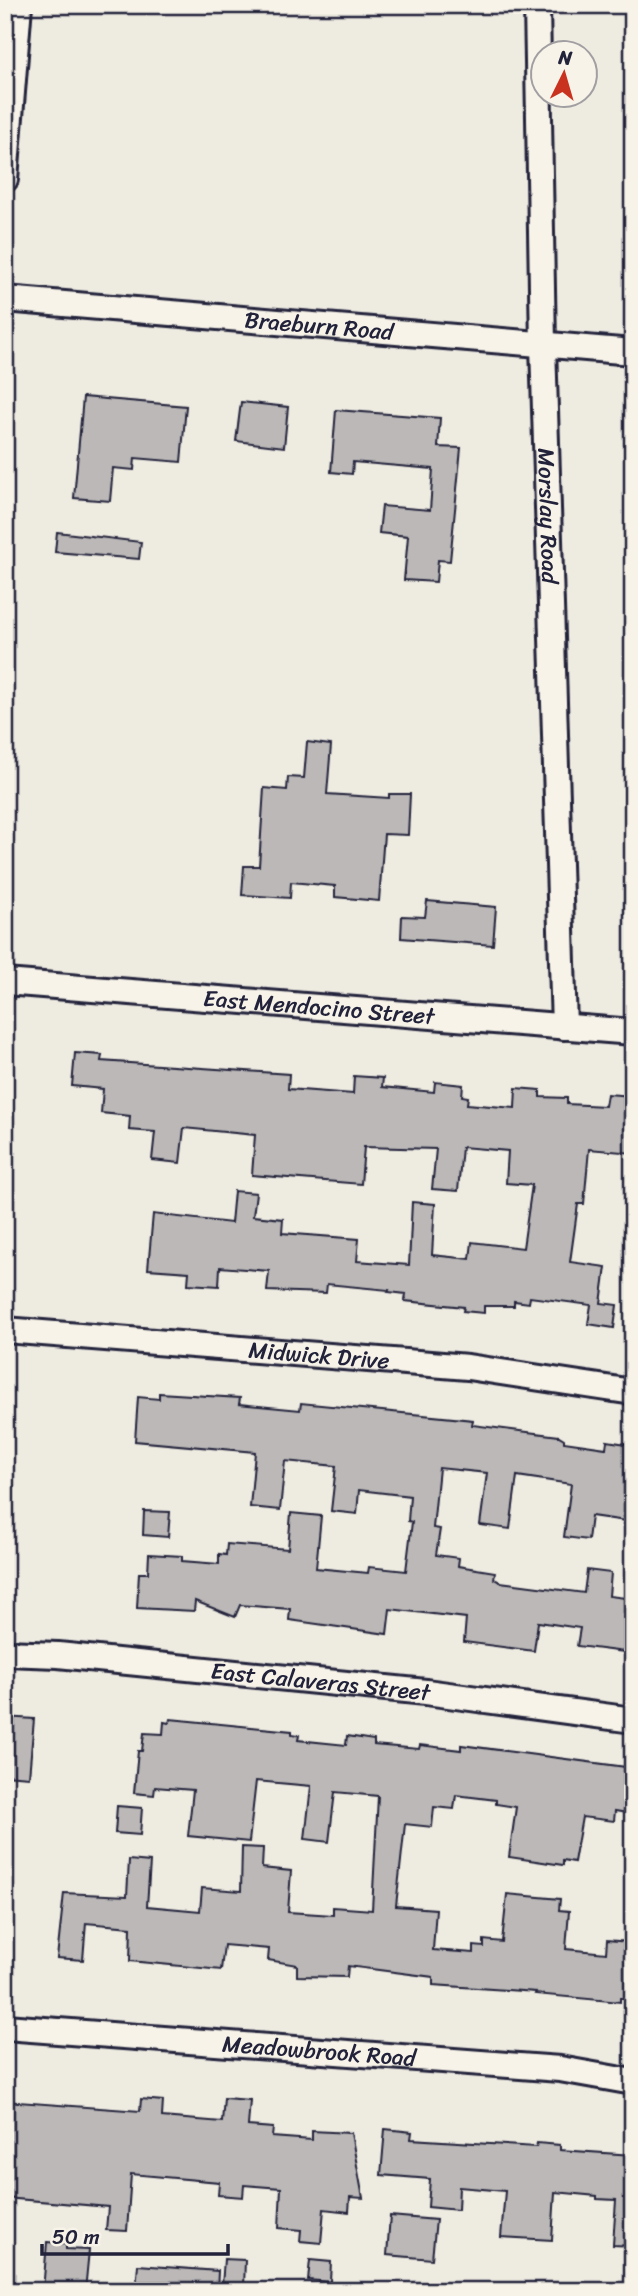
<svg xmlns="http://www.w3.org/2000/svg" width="638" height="2296" font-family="Sriracha,sans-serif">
<rect width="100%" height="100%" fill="#eeebe1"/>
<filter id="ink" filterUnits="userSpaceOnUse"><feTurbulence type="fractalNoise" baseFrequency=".0143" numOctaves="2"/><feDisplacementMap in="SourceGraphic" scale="14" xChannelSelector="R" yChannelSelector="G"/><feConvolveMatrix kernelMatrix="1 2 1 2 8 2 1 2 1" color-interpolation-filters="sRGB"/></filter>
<g filter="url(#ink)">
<path fill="#bbb8b7" stroke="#22223b" stroke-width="2" d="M 83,397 L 186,406 L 181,462 L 135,458 L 134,470 L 113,468 L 110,501 L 74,498 Z
M 241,402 L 288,407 L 284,447 L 236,441 Z
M 336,410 L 440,418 L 438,447 L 461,448 L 450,561 L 438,560 L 436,582 L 404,580 L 408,536 L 379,533 L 382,506 L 430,510 L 433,469 L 353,462 L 352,474 L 331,472 Z
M 57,532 L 141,542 L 139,559 L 55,552 Z
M 307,742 L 331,745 L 327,794 L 389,798 L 389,794 L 410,794 L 408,835 L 384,834 L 379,901 L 335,897 L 335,886 L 291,882 L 290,898 L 242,895 L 244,866 L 259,866 L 264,788 L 287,790 L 288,777 L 304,778 Z
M 427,901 L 496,907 L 493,945 L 401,938 L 402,916 L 425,917 Z
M 75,1053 L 102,1055 L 101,1061 L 289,1074 L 288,1089 L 353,1094 L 354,1076 L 383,1078 L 382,1087 L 434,1092 L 435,1082 L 463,1085 L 462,1096 L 468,1097 L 467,1104 L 515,1108 L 516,1088 L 540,1090 L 540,1097 L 567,1098 L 567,1104 L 605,1106 L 607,1094 L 633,1096 L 633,1153 L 589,1149 L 584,1204 L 578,1204 L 570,1262 L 606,1267 L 601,1303 L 617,1305 L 614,1328 L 588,1324 L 591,1305 L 530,1297 L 529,1303 L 514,1301 L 514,1306 L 484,1306 L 484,1313 L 463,1311 L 464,1307 L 405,1301 L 406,1294 L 388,1292 L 389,1290 L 327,1284 L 326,1293 L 267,1291 L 269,1271 L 220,1267 L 219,1286 L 188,1284 L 189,1272 L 148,1269 L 153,1214 L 231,1223 L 234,1191 L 256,1193 L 253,1216 L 283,1219 L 282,1233 L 359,1239 L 357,1261 L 409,1265 L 412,1202 L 435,1204 L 432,1255 L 470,1259 L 472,1242 L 523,1248 L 532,1185 L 506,1183 L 508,1151 L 462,1147 L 458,1191 L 432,1189 L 436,1149 L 364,1147 L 361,1184 L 252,1175 L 255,1135 L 184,1128 L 180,1163 L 152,1160 L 155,1132 L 129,1130 L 130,1116 L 101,1113 L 103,1089 L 72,1086 Z
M 159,1393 L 240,1398 L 239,1404 L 300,1410 L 301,1403 L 473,1420 L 472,1425 L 559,1436 L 564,1439 L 564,1442 L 606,1448 L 607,1441 L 633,1445 L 633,1522 L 591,1516 L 588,1540 L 564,1537 L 571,1484 L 517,1476 L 510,1529 L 480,1525 L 487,1473 L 439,1468 L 433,1528 L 440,1529 L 436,1555 L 459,1558 L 458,1566 L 495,1572 L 494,1579 L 500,1582 L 584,1593 L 587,1570 L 611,1573 L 609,1596 L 633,1599 L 633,1653 L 577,1646 L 580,1628 L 538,1622 L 534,1651 L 464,1642 L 466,1618 L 390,1609 L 387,1634 L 289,1620 L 290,1609 L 240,1605 L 235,1617 L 195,1601 L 194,1611 L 137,1608 L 139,1573 L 148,1573 L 149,1554 L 182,1556 L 182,1561 L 219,1564 L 219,1554 L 226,1555 L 227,1544 L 288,1549 L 291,1513 L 321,1516 L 316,1568 L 368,1573 L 369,1567 L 406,1571 L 412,1522 L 408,1521 L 410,1496 L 359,1490 L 357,1514 L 331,1511 L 336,1466 L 285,1461 L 280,1510 L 250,1507 L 255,1452 L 135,1441 L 138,1397 L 159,1399 Z
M 144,1511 L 170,1512 L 168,1537 L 143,1535 Z
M 5,1717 L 34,1719 L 29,1777 L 5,1775 Z
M 170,1719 L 292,1731 L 292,1734 L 299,1735 L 298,1740 L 346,1745 L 347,1736 L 374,1740 L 374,1745 L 419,1749 L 420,1745 L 461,1750 L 461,1745 L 633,1768 L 633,1814 L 615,1811 L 614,1821 L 582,1817 L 574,1862 L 563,1860 L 563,1865 L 509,1857 L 516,1807 L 496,1804 L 496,1800 L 456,1795 L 454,1809 L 434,1807 L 432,1827 L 405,1824 L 396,1906 L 436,1909 L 433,1950 L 474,1953 L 474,1946 L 484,1947 L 484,1940 L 502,1942 L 507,1894 L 560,1899 L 559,1910 L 569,1911 L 566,1949 L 606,1953 L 607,1940 L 629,1942 L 628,1951 L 633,1951 L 633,1992 L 628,1992 L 628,1998 L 620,1998 L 620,2002 L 535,1994 L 536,1992 L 433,1985 L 433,1977 L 348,1966 L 347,1977 L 297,1976 L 297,1965 L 268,1960 L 269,1949 L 224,1945 L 221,1970 L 130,1961 L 131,1927 L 86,1923 L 83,1960 L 57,1958 L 64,1893 L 127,1896 L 129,1860 L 150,1862 L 147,1906 L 200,1911 L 202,1888 L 241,1891 L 242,1847 L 263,1848 L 262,1868 L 291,1871 L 288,1912 L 333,1915 L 333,1907 L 372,1910 L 378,1796 L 335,1792 L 329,1842 L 305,1839 L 311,1786 L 256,1781 L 249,1842 L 188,1836 L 193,1790 L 155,1787 L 154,1795 L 134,1793 L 138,1751 L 142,1751 L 144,1733 L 163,1734 L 164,1722 L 169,1723 Z
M 117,1806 L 142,1808 L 140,1835 L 115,1833 Z
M 224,2098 L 250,2100 L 248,2126 L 273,2128 L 272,2137 L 312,2140 L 312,2131 L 351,2133 L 363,2198 L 350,2197 L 349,2212 L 324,2209 L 321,2243 L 300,2241 L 301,2230 L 279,2228 L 281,2188 L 244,2185 L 243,2197 L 218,2195 L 219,2182 L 131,2174 L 127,2231 L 106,2230 L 108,2207 L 5,2198 L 5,2101 L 140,2111 L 141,2099 L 163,2101 L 162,2117 L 222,2122 Z
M 385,2129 L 412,2132 L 411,2139 L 536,2147 L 537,2143 L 560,2145 L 560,2150 L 633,2155 L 633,2246 L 613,2245 L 616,2200 L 597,2199 L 597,2196 L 555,2192 L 552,2240 L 501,2237 L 505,2191 L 459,2187 L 458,2210 L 428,2207 L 430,2179 L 381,2175 Z
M 390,2216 L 436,2220 L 432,2259 L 387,2255 Z
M 47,2242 L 66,2244 L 66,2249 L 89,2250 L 85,2291 L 43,2291 Z
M 224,2259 L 245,2260 L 244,2287 L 222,2286 Z
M 310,2260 L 331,2262 L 330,2282 L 308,2280 Z
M 138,2265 L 218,2271 L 217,2291 L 136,2288 Z"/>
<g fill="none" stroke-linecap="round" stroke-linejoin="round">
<g stroke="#22223b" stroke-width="30">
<g id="minor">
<path id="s1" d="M 537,5 L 543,345 L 564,1027"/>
<path d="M 5,179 L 19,5"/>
<path id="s2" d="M 5,299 L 633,352"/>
<path id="s3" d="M 5,982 L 633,1032"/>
<path id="s4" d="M 5,1330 L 468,1367 L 633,1392"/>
<path id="s5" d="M 5,1653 L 58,1655 L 426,1692 L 633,1720"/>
<path id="s6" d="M 5,2027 L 560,2069 L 633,2082"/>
</g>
</g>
<use href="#minor" stroke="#f7f3e8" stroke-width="24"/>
</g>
</g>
<g text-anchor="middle" stroke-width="7" stroke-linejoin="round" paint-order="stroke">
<g font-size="23" fill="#22223b" stroke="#f7f3e8">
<text dy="8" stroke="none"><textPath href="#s2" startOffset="315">Braeburn Road</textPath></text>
<text dy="8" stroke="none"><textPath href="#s1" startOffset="511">Morslay Road</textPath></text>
<text dy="8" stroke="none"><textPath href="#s3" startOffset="315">East Mendocino Street</textPath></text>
<text dy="8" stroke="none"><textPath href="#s4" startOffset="315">Midwick Drive</textPath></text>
<text dy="8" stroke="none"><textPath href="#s5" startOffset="317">East Calaveras Street</textPath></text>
<text dy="8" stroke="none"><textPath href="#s6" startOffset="315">Meadowbrook Road</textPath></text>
</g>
</g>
<rect width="638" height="2296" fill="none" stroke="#f7f3e8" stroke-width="28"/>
<rect x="14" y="14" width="610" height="2268" fill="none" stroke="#22223b" stroke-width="2.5" filter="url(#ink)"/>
<g transform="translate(564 74) rotate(5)"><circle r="33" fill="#f7f3e8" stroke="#a29fa3" stroke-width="2"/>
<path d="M0-5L12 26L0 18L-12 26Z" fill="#c8321e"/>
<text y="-10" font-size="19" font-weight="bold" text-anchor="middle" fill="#22223b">N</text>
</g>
<path d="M42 2244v10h186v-10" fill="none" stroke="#22223b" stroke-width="3.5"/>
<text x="52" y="2244" font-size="21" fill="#22223b" stroke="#f7f3e8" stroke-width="5" paint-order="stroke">50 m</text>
</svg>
